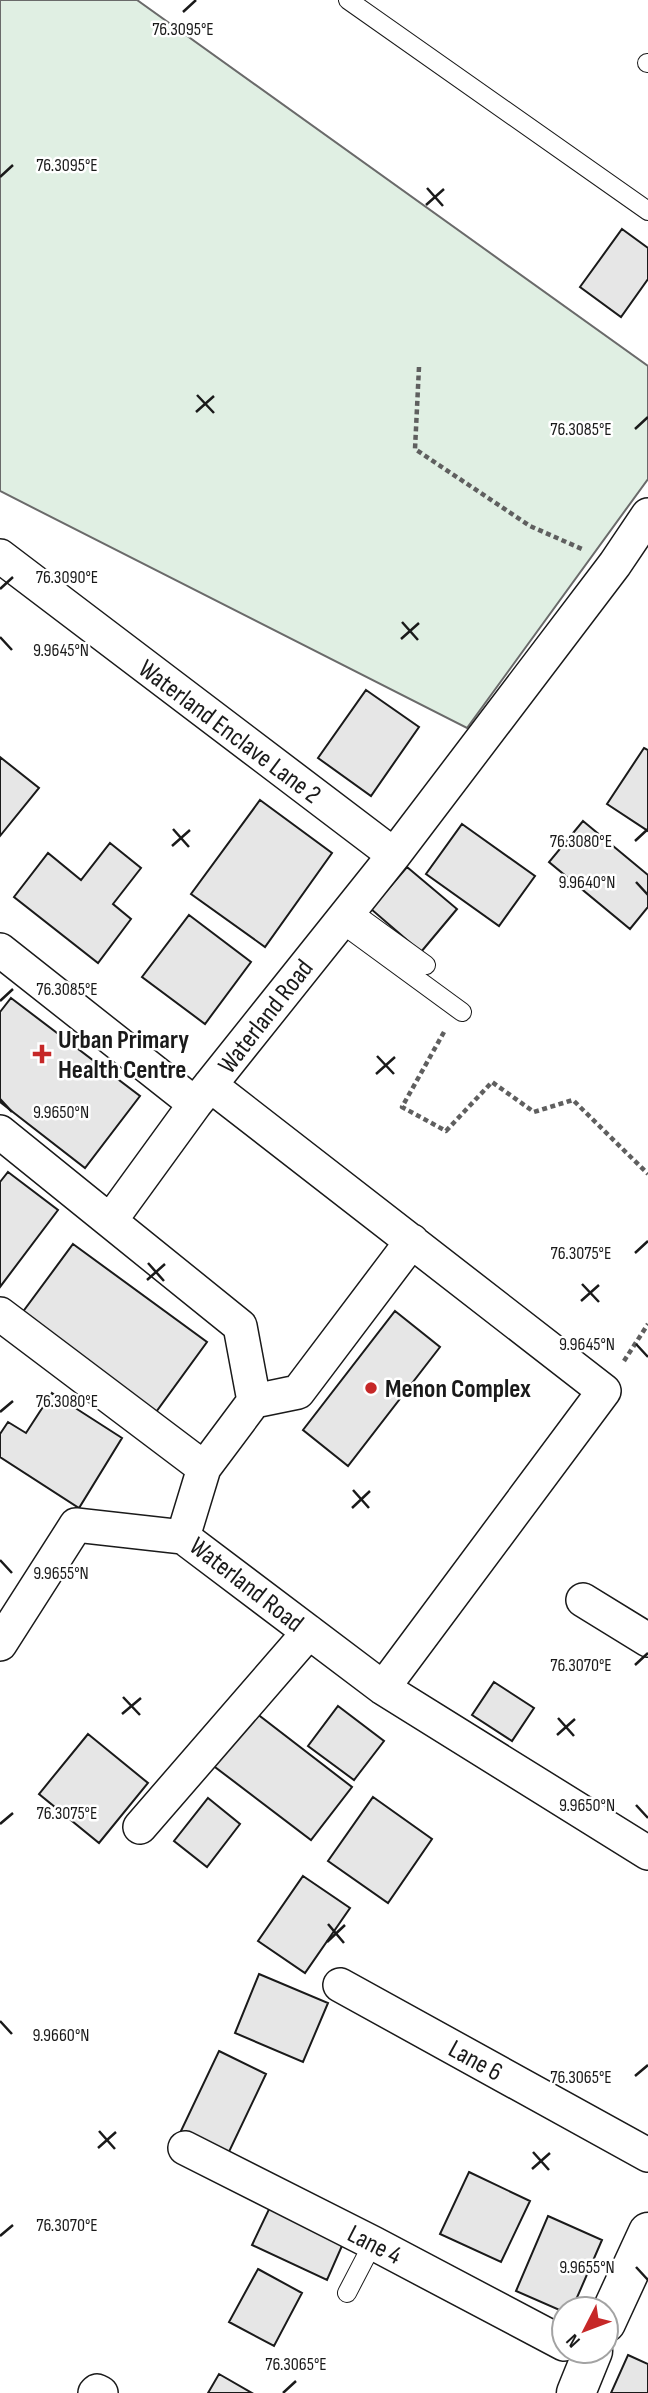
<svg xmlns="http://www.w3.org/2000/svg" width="648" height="2393" font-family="'Sofia Sans Condensed',sans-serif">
<rect width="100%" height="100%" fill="#fff"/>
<path fill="#e0efe3" stroke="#6a6a6a" stroke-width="2" d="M 0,0 L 137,0 L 648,366 L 648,479 L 467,728 L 0,491 Z"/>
<path fill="#e6e6e6" stroke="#1a1a1a" stroke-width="2" d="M 622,229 L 648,248 L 648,279 L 621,317 L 580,287 Z
M 366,690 L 419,727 L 371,796 L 318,758 Z
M 644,748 L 648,750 L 648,831 L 607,804 Z
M 0,757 L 39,788 L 0,836 Z
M 260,800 L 332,853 L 265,947 L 191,894 Z
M 583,821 L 648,875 L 648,907 L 630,929 L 549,862 Z
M 462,824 L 535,876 L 499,926 L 426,874 Z
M 110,843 L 141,868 L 113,904 L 131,919 L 98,963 L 14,897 L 48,853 L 81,880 Z
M 407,867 L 457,909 L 421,952 L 371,909 Z
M 189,915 L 251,962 L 205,1024 L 142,977 Z
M 11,998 L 140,1096 L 85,1168 L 0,1102 L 0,1012 Z
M 8,1172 L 58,1210 L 0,1287 L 0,1182 Z
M 73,1244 L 207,1342 L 156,1412 L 22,1313 Z
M 395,1311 L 440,1347 L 348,1466 L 303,1430 Z
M 52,1393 L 122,1438 L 79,1508 L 0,1457 L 0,1434 L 8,1422 L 26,1433 Z
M 494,1682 L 534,1708 L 512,1741 L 472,1715 Z
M 338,1706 L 384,1741 L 354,1780 L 308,1746 Z
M 252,1710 L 352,1787 L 311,1840 L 211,1764 Z
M 88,1734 L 148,1783 L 99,1843 L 39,1794 Z
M 373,1797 L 432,1839 L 388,1903 L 328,1861 Z
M 208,1798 L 240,1824 L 207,1867 L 174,1841 Z
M 303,1876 L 350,1908 L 305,1973 L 258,1941 Z
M 259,1974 L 328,2003 L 303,2062 L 235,2033 Z
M 219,2051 L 266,2074 L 227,2156 L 180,2133 Z
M 469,2172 L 530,2201 L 501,2262 L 440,2234 Z
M 271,2205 L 345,2239 L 327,2280 L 252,2245 Z
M 548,2216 L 602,2240 L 572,2309 L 564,2309 L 564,2312 L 516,2291 Z
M 258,2269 L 302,2293 L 274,2346 L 229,2322 Z
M 628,2355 L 648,2364 L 648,2393 L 611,2393 Z
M 219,2374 L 252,2393 L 208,2393 Z"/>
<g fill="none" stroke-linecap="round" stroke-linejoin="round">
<g stroke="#1a1a1a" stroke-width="20">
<path id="service" d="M 348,0 L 648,211
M 647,63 L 648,63
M 349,909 L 426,965
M 339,922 L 462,1012
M 347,2293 L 373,2243"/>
</g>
<g stroke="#1a1a1a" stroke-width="36">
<path id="minor" d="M 0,556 L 394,855
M 0,950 L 195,1104
M 210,1085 L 604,1391 L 383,1688
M 0,1132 L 110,1221
M 0,1314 L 204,1468
M 254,1401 L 298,1392 L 412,1241
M 183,1537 L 204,1468 L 254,1401 L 240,1326 L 110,1221 L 195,1104 L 394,855 L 615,564 L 648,515
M 183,1537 L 383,1688 L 648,1853
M 583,1600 L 648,1640
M 0,1644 L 76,1525 L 183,1537
M 140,1827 L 309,1632
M 340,1985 L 648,2155
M 185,2148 L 373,2243 L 564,2344
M 95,2393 L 97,2391 L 101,2393"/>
</g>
<g stroke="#1a1a1a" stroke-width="41">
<path id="tertiary" d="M 606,2323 L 648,2232
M 576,2393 L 593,2351"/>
</g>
<path stroke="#5f5f5f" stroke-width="4.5" stroke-dasharray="5 3.5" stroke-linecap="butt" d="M 419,367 L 415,449 L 530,526 L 582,549
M 444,1032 L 402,1107 L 446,1131 L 492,1082 L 534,1112 L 573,1100 L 648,1174
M 624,1361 L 648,1324"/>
<use href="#service" stroke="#fff" stroke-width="18"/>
<use href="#minor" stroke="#fff" stroke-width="33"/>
<use href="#tertiary" stroke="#fff" stroke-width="38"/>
</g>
<path fill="none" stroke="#1a1a1a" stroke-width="2.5" d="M 183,12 L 196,0M 0,177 L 13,165M 427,188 L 443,206M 426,205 L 444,189M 197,395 L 214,413M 196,412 L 214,396M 635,429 L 648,417M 0,589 L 13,577M 402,622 L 418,640M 0,637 L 12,650M 401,639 L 419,623M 173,829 L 189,847M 635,841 L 648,829M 172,846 L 190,830M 636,882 L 648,895M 0,1001 L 13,989M 377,1056 L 394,1074M 376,1074 L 395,1057M 0,1099 L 12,1112M 635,1253 L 648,1241M 148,1263 L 164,1281M 147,1280 L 165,1264M 582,1284 L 599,1302M 581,1301 L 599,1285M 636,1344 L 648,1357M 0,1412 L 13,1401M 353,1490 L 369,1508M 352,1508 L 370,1491M 0,1560 L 12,1573M 635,1665 L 648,1653M 123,1697 L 140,1715M 122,1714 L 141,1698M 558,1718 L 574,1736M 557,1735 L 575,1719M 636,1805 L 648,1818M 0,1824 L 13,1813M 328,1924 L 344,1943M 327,1942 L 345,1925M 0,2021 L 12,2034M 635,2076 L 648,2065M 99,2131 L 115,2149M 98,2148 L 116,2132M 533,2152 L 549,2170M 532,2169 L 550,2153M 0,2236 L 13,2225M 636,2267 L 648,2280M 283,2393 L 296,2381"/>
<g fill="#c62828" stroke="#fff" stroke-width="2.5">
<path d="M38.5 1043.5h7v7h7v7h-7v7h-7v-7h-7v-7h7z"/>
<circle cx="371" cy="1388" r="7"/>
</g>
<g text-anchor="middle" stroke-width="5" stroke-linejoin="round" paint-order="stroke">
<g font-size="26" fill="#1a1a1a" stroke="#fff">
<text transform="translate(230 731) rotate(37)" y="9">Waterland Enclave Lane 2</text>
<text transform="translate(265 1016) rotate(-52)" y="9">Waterland Road</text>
<text transform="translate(247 1584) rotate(38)" y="9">Waterland Road</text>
<text transform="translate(476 2060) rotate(29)" y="9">Lane 6</text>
<text transform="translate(375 2244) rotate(27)" y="9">Lane 4</text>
</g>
<g font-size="26" font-weight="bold" fill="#1a1a1a" stroke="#fff" text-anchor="start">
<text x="58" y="1048">Urban Primary<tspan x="58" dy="30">Health Centre</tspan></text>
<text x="385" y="1397">Menon Complex</text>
</g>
</g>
<g font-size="18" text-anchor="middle" fill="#1a1a1a" stroke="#fff" stroke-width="5" stroke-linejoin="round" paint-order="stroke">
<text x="183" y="35">76.3095°E</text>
<text x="67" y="171">76.3095°E</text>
<text x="581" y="435">76.3085°E</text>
<text x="67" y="583">76.3090°E</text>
<text x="61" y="656">9.9645°N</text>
<text x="581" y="847">76.3080°E</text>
<text x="587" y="888">9.9640°N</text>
<text x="67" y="995">76.3085°E</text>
<text x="61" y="1118">9.9650°N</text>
<text x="581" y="1259">76.3075°E</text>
<text x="587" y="1350">9.9645°N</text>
<text x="67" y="1407">76.3080°E</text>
<text x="61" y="1579">9.9655°N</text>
<text x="581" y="1671">76.3070°E</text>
<text x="587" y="1811">9.9650°N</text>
<text x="67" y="1819">76.3075°E</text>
<text x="61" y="2041">9.9660°N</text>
<text x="581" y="2083">76.3065°E</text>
<text x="67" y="2231">76.3070°E</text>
<text x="587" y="2273">9.9655°N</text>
<text x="296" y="2370">76.3065°E</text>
</g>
<g transform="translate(585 2330) rotate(228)"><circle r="33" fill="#ffffff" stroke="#a3a3a3" stroke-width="2"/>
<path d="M0-5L12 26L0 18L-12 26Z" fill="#c62828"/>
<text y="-10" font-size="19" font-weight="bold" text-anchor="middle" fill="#1a1a1a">N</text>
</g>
</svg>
